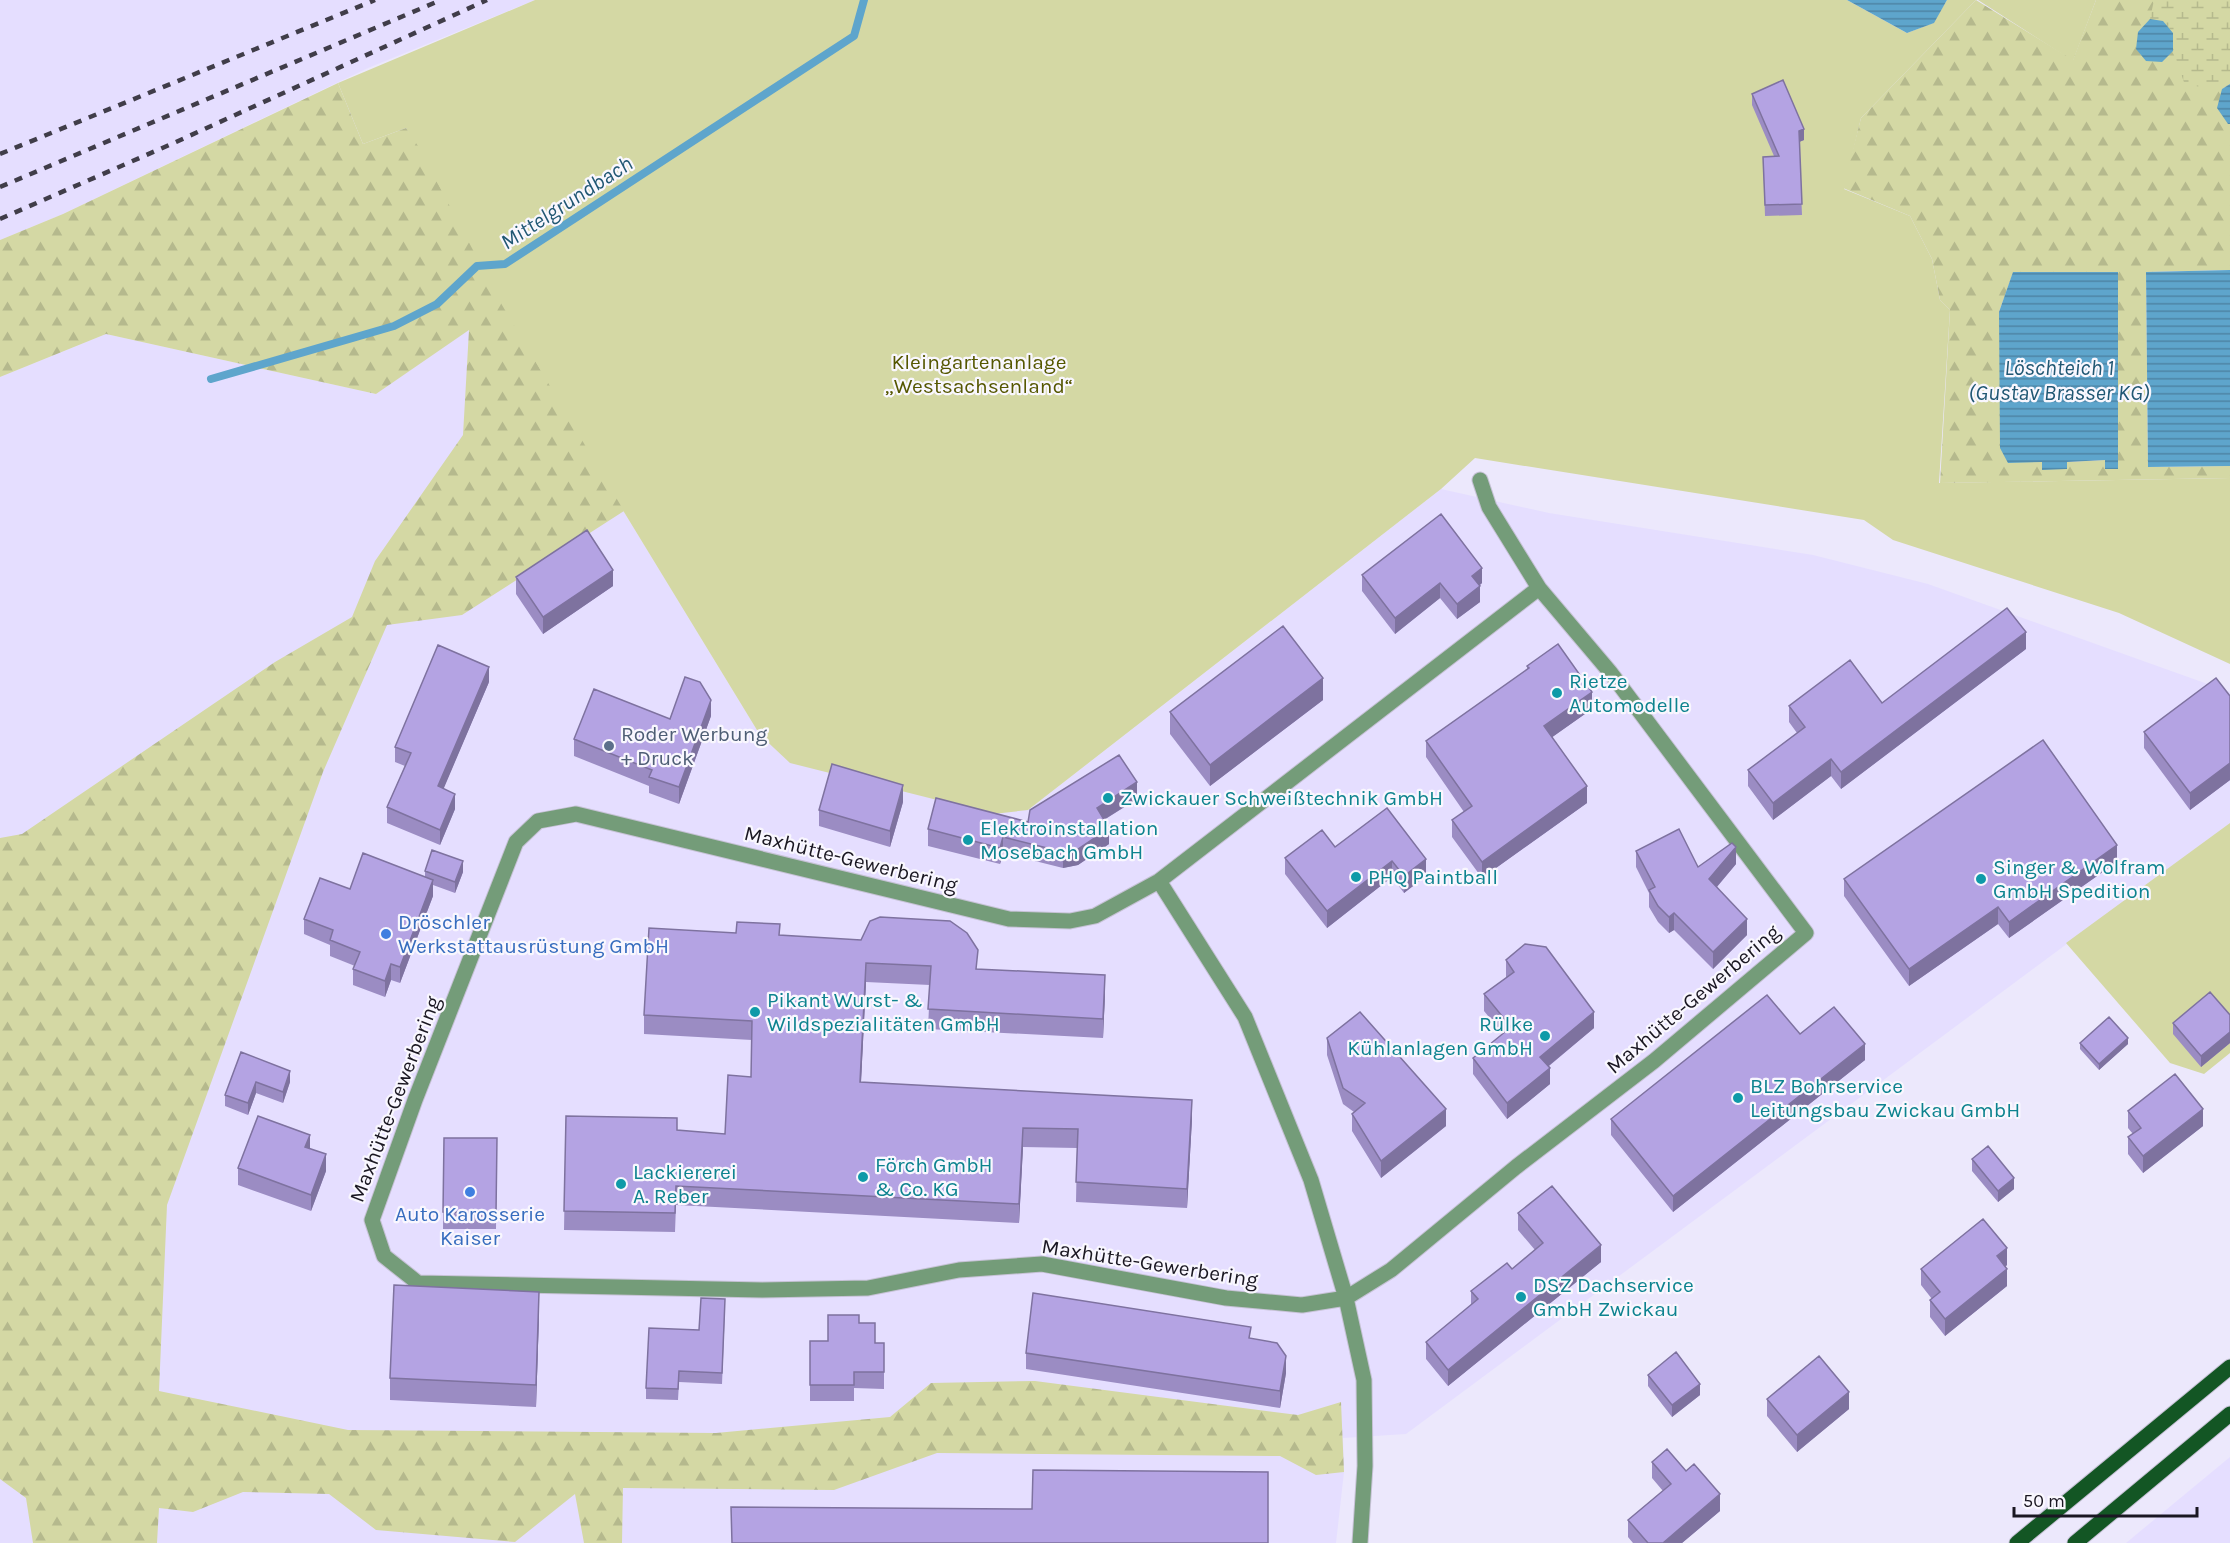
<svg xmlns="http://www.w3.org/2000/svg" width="2230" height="1543" font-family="Karla,sans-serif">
<defs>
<pattern id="forest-firs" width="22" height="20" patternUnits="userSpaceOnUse" patternTransform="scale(1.5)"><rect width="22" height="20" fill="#d4d8a4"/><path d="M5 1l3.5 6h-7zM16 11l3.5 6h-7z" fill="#b5b98d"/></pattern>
<pattern id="wetland-marsh" width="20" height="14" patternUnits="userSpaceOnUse" patternTransform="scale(1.5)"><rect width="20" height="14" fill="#d4d8a4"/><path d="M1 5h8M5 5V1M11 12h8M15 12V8" fill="none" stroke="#b5b98d"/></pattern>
<pattern id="water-rules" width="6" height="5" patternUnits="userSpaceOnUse" patternTransform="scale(1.5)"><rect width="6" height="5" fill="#5ea5cc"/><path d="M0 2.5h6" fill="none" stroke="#4d85a5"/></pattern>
</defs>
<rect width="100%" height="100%" fill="#ece8fc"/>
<path fill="#e5deff" d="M 0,0 L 535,0 L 368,68 L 63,214 L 0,240 Z
M 502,305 L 527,353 L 760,735 L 1028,810 L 1441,489 L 1549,513 L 1813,555 L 1928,584 L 2230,692 L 2230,823 L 1406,1434 L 1343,1438 L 1344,1472 L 1336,1543 L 0,1543 L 0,377 L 106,334 L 376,394 Z
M 2230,1457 L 2230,1543 L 2126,1543 Z"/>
<path fill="#d4d8a4" d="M 535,0 L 1847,0 L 1907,33 L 1933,23 L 1947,0 L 1976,0 L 1861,118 L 1844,189 L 1910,216 L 1932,259 L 1940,300 L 1950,310 L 1939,483 L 2230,478 L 2230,664 L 2119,613 L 1893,540 L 1864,520 L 1475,458 L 1441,489 L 1028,810 L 993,814 L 790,763 L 760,735 L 527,353 L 406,128 L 363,144 L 338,83 Z
M 1978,0 L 2096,0 L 2073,61 Z
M 2230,823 L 2230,1053 L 2204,1074 L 2170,1063 L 2066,943 Z"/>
<path fill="url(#forest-firs)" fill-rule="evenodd" d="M 1976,0 L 2073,60 L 2096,0 L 2230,0 L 2230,84 L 2222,89 L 2228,123 L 2230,124 L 2230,270 L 2146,272 L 2148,467 L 2230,466 L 2230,478 L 1940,483 L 1950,310 L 1940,300 L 1932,259 L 1910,216 L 1843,188 L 1861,118 ZM 2118,272 L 2105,460 L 2067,462 L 2042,469 L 2042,462 L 1999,312 L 2013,273 Z
M 338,83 L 363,144 L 406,128 L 418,146 L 502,305 L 624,511 L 462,615 L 387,625 L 323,772 L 167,1205 L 159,1391 L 348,1430 L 716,1433 L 890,1417 L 931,1383 L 1035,1381 L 1298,1415 L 1341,1402 L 1344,1472 L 1316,1475 L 1280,1456 L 937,1453 L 834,1490 L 623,1488 L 622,1543 L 584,1543 L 575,1494 L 515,1542 L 376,1530 L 329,1494 L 243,1492 L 193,1512 L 159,1508 L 157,1543 L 33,1543 L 26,1498 L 0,1479 L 0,838 L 22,834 L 275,662 L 352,617 L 375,561 L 463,435 L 469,330 L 376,394 L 106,334 L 0,377 L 0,240 L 63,214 Z"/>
<path fill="url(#wetland-marsh)" d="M 2154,0 L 2230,0 L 2230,84 L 2222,89 L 2185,85 L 2173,51 L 2173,33 L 2163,21 L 2150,19 Z"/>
<path fill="url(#water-rules)" d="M 1847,0 L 1947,0 L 1934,23 L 1907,33 Z
M 2150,19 L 2163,21 L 2173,33 L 2173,51 L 2162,62 L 2146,61 L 2136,49 L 2138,32 Z
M 2230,84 L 2230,124 L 2228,124 L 2217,108 L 2222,89 Z
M 2230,270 L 2230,466 L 2148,467 L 2146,272 Z
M 2013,272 L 2118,272 L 2118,469 L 2105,469 L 2105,460 L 2067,462 L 2067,469 L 2042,470 L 2042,462 L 2008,463 L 2000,448 L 1999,312 Z"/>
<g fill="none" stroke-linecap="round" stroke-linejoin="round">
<path stroke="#5ea5cc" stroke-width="8" d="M 211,379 L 394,326 L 437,304 L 477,266 L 505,264 L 854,36 L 864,0"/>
<g stroke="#c6c2d5" stroke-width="17">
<path id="minor" d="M 1480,480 L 1489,507 L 1539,588 L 1159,881 L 1095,916 L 1070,921 L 1009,919 L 576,814 L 538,821 L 516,842 L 415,1100 L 372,1220 L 384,1256 L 418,1283 L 762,1290 L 868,1288 L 959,1270 L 1042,1264 L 1226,1298 L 1302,1305 L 1346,1298 L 1391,1270 L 1516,1167 L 1654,1061 L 1806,933 L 1610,672 L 1539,588
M 1159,881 L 1245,1017 L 1311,1180 L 1346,1298 L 1364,1380 L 1365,1466 L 1360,1543"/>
</g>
<g stroke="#c6c2d5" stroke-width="17">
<path id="major" d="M 2017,1543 L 2230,1367
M 2075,1543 L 2230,1414"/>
</g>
<use href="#minor" stroke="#749c79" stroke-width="15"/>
<use href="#major" stroke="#135624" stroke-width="15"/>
<path stroke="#403d49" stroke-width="4.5" stroke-dasharray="8 8" stroke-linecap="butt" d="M 0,154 L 375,0
M 0,187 L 441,0
M 0,219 L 176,142 L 487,0"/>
</g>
<path fill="#9b8cc3" d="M 1752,94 L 1804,140 L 1799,142 L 1802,215 L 1765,216 L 1763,157 L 1774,156 L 1752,105 Z
M 1362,575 L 1482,583 L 1479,586 L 1480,602 L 1457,619 L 1440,598 L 1395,634 L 1362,591 Z
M 516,577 L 613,586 L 543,634 L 516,594 Z
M 2026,649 L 1841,789 L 1831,776 L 1773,820 L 1748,786 L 1748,770 L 1797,733 L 1789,722 L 1789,706 L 1882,703 Z
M 1527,666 L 1592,709 L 1552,737 L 1587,803 L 1482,878 L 1452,837 L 1452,820 L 1464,812 L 1426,757 L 1426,741 L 1527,670 Z
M 489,682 L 443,789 L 455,809 L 440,845 L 387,823 L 387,807 L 405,766 L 395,762 L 395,747 Z
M 2230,696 L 2230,780 L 2190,810 L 2144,748 L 2144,732 Z
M 1323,700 L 1210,786 L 1170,734 L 1170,712 Z
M 711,716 L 679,804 L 649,793 L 649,786 L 574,756 L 574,739 L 670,719 Z
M 1137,799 L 1104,820 L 1109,844 L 1078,865 L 1063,868 L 1003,853 L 1000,864 L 928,846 L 928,829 L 1028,822 Z
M 903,802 L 890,847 L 819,826 L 819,810 Z
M 1387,808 L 1426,876 L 1404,893 L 1392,877 L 1327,928 L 1285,874 L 1285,858 L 1335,847 Z
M 1636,851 L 1698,867 L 1736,864 L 1717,887 L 1747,935 L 1713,969 L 1674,930 L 1669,933 L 1658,922 L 1649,907 L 1649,893 L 1636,867 Z
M 2117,862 L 2009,938 L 1998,924 L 1909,986 L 1844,896 L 1844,879 Z
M 425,871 L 463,872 L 455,893 L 433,885 L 433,896 L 400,983 L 391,980 L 385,997 L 353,985 L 353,969 L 355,966 L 330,956 L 330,945 L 304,934 L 304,919 L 425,877 Z
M 780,935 L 978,969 L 1105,994 L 1103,1038 L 928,1029 L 930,985 L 866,982 L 861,1082 L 1192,1119 L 1187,1208 L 1076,1202 L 1077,1148 L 1023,1147 L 1019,1223 L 676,1205 L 675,1232 L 564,1230 L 566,1116 L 677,1130 L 725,1134 L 751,1077 L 752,1040 L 644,1034 L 644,1015 Z
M 1506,960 L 1594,1028 L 1549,1066 L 1550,1084 L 1507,1119 L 1473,1074 L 1473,1058 L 1503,1034 L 1484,1011 L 1484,994 L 1506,978 Z
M 2230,1015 L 2230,1043 L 2201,1067 L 2173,1034 L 2173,1023 Z
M 1800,1034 L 1865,1060 L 1673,1212 L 1611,1135 L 1611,1119 Z
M 1327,1038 L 1446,1126 L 1381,1178 L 1352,1131 L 1352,1114 L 1354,1112 L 1343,1104 L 1327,1055 Z
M 2080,1043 L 2128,1044 L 2099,1070 L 2080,1049 Z
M 241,1052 L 290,1082 L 283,1103 L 256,1093 L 248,1115 L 225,1106 L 225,1095 Z
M 2128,1111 L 2203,1126 L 2143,1173 L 2128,1154 L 2128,1137 L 2133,1134 L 2128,1128 Z
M 444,1138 L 497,1138 L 496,1229 L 443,1229 Z
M 310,1149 L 326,1171 L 311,1211 L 238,1185 L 238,1168 Z
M 1972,1159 L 2014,1189 L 1998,1202 L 1972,1171 Z
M 1518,1213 L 1601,1262 L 1448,1386 L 1426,1359 L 1426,1342 L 1471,1305 L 1471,1291 L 1512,1269 L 1535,1250 L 1518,1230 Z
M 2007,1265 L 2005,1267 L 2007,1286 L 1945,1336 L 1930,1317 L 1930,1300 L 1932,1299 L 1921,1285 L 1921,1269 Z
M 725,1310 L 722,1384 L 679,1382 L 678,1400 L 646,1399 L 646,1388 L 699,1330 Z
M 539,1314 L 536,1407 L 390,1400 L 390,1378 Z
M 859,1323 L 875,1343 L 884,1343 L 884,1389 L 854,1388 L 854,1401 L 810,1401 L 810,1341 L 828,1341 Z
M 1251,1338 L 1286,1373 L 1280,1408 L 1026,1369 L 1026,1353 Z
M 1648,1375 L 1700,1395 L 1672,1417 L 1648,1386 Z
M 1767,1399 L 1849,1409 L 1797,1452 L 1767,1416 Z
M 1652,1462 L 1720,1511 L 1682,1543 L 1633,1543 L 1628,1537 L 1628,1520 L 1663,1491 L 1652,1478 Z"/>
<path fill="#7e729f" d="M 1804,129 L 1804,140 L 1799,142 L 1799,131 Z
M 1482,568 L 1482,583 L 1472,591 L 1472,576 Z
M 613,570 L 613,586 L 543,634 L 543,617 Z
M 1440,583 L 1440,598 L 1395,634 L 1395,618 Z
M 1480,586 L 1480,602 L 1457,619 L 1457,604 Z
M 2026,632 L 2026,649 L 1841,789 L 1841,772 Z
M 489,667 L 489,682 L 438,802 L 438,786 Z
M 1323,678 L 1323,700 L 1210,786 L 1210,765 Z
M 1592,692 L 1592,709 L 1544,743 L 1544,726 Z
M 711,700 L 711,716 L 679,804 L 679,787 Z
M 1831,759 L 1831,776 L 1773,820 L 1773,803 Z
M 2230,763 L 2230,780 L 2190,810 L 2190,793 Z
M 1137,782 L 1137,799 L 1097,824 L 1097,808 Z
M 903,785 L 903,802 L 890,847 L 890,831 Z
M 1587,786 L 1587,803 L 1482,878 L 1482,862 Z
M 455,794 L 455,809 L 440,845 L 440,830 Z
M 1109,828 L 1109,844 L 1078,865 L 1063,868 L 1063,852 Z
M 1003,837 L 1003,853 L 1000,864 L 1000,848 Z
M 2117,845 L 2117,862 L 2009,938 L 2009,922 Z
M 1736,847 L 1736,864 L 1709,896 L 1709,879 Z
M 1426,859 L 1426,876 L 1404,893 L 1404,876 Z
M 463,861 L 463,872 L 455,893 L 455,882 Z
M 1392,861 L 1392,877 L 1327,928 L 1327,911 Z
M 433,880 L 433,896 L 400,983 L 400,967 Z
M 1998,907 L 1998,924 L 1909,986 L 1909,969 Z
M 1674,913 L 1674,930 L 1669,933 L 1669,917 Z
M 1747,919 L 1747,935 L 1713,969 L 1713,952 Z
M 866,963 L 866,982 L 860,1102 L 860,1082 Z
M 391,964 L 391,980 L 385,997 L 385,981 Z
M 1105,975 L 1105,994 L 1103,1038 L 1103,1019 Z
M 1594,1012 L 1594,1028 L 1540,1073 L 1540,1057 Z
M 2230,1032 L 2230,1043 L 2201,1067 L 2201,1056 Z
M 2128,1038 L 2128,1044 L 2099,1070 L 2099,1064 Z
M 1865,1044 L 1865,1060 L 1673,1212 L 1673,1196 Z
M 1550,1068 L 1550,1084 L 1507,1119 L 1507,1103 Z
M 290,1071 L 290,1082 L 283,1103 L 283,1092 Z
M 256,1082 L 256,1093 L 248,1115 L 248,1103 Z
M 1192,1100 L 1192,1119 L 1187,1208 L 1187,1189 Z
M 1446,1109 L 1446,1126 L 1381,1178 L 1381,1161 Z
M 2203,1109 L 2203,1126 L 2143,1173 L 2143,1156 Z
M 1023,1128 L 1023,1147 L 1019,1223 L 1019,1204 Z
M 310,1135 L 310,1152 L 305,1147 Z
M 326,1154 L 326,1171 L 311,1211 L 311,1195 Z
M 2014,1178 L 2014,1189 L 1998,1202 L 1998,1191 Z
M 1601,1245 L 1601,1262 L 1448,1386 L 1448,1370 Z
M 2007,1248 L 2007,1265 L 1997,1273 L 1997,1256 Z
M 2007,1269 L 2007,1286 L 1945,1336 L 1945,1319 Z
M 539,1292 L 539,1314 L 536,1407 L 536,1385 Z
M 1286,1356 L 1286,1373 L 1280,1408 L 1280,1391 Z
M 1700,1384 L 1700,1395 L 1672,1417 L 1672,1405 Z
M 1849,1392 L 1849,1409 L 1797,1452 L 1797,1435 Z
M 1720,1494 L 1720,1511 L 1682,1543 L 1663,1543 Z"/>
<path fill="#b4a3e3" stroke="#7e729f" stroke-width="1.5" d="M 1783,80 L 1804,129 L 1799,131 L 1802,204 L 1765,205 L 1763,157 L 1779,156 L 1752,94 Z
M 1441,514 L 1482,568 L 1472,576 L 1480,586 L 1457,604 L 1440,583 L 1395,618 L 1362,575 Z
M 587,530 L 613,570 L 543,617 L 516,577 Z
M 2007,608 L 2026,632 L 1841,772 L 1831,759 L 1773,803 L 1748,770 L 1805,727 L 1789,706 L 1850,660 L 1882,703 Z
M 1283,626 L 1323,678 L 1210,765 L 1170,712 Z
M 1558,644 L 1592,692 L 1544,726 L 1587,786 L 1482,862 L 1452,820 L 1472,806 L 1426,741 L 1529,668 L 1527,666 Z
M 438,645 L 489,667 L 438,786 L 455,794 L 440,830 L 387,807 L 411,753 L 395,747 Z
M 685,677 L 700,682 L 711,700 L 679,787 L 649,777 L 652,770 L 574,739 L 594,689 L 670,719 Z
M 2216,678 L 2230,696 L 2230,763 L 2190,793 L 2144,732 Z
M 2043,740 L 2117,845 L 2009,922 L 1998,907 L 1909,969 L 1844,879 Z
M 1119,755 L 1137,782 L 1097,808 L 1109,828 L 1078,849 L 1063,852 L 1003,837 L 1000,848 L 928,829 L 936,798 L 1028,822 L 1030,810 Z
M 832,764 L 903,785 L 890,831 L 819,810 Z
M 1387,808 L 1426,859 L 1404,876 L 1392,861 L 1327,911 L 1285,858 L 1322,830 L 1335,847 Z
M 1679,829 L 1698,867 L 1732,843 L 1736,847 L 1709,879 L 1747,919 L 1713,952 L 1674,913 L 1669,917 L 1658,906 L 1649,890 L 1655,887 L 1636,851 Z
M 432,850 L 463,861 L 455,882 L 425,871 Z
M 363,853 L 433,880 L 400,967 L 391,964 L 385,981 L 353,969 L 360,952 L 330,940 L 333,930 L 304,919 L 320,878 L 350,889 Z
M 880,917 L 950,921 L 967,933 L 978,950 L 976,969 L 1105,975 L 1103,1019 L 928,1009 L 931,966 L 866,963 L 860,1082 L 1192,1100 L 1187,1189 L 1076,1182 L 1078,1129 L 1023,1128 L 1019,1204 L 676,1186 L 675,1213 L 564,1211 L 566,1116 L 677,1118 L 677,1130 L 725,1134 L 728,1075 L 751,1077 L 752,1021 L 644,1015 L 649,928 L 736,933 L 737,922 L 780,924 L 779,935 L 861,940 L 870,921 Z
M 1525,944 L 1546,947 L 1594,1012 L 1540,1057 L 1550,1068 L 1507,1103 L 1473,1058 L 1511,1027 L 1484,994 L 1514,972 L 1506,960 Z
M 2210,992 L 2230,1015 L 2230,1032 L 2201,1056 L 2173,1023 Z
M 1767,995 L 1800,1034 L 1834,1007 L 1865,1044 L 1673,1196 L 1611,1119 Z
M 1360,1012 L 1446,1109 L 1381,1161 L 1352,1114 L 1365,1103 L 1343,1088 L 1327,1038 Z
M 2109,1017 L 2128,1038 L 2099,1064 L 2080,1043 Z
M 241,1052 L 290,1071 L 283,1092 L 256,1082 L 248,1103 L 225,1095 Z
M 2175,1074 L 2203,1109 L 2143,1156 L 2128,1137 L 2141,1128 L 2128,1111 Z
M 258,1116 L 310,1135 L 305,1147 L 326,1154 L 311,1195 L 238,1168 Z
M 444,1138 L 497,1138 L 496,1213 L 443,1212 Z
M 1988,1146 L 2014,1178 L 1998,1191 L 1972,1159 Z
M 1552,1186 L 1601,1245 L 1448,1370 L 1426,1342 L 1478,1299 L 1471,1291 L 1507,1263 L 1512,1269 L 1543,1243 L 1518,1213 Z
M 1983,1219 L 2007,1248 L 1997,1256 L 2007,1269 L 1945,1319 L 1930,1300 L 1940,1292 L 1921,1269 Z
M 394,1285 L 539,1292 L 536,1385 L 390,1378 Z
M 1033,1293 L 1251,1327 L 1249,1338 L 1277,1343 L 1286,1356 L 1280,1391 L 1026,1353 Z
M 701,1298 L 725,1299 L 722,1373 L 679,1371 L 678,1389 L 646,1388 L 649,1328 L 699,1330 Z
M 828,1315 L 859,1315 L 859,1323 L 875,1323 L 875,1343 L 884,1343 L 884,1372 L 854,1372 L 854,1385 L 810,1385 L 810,1341 L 828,1341 Z
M 1676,1352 L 1700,1384 L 1672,1405 L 1648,1375 Z
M 1819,1356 L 1849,1392 L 1797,1435 L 1767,1399 Z
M 1667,1449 L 1686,1471 L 1694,1464 L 1720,1494 L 1663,1543 L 1648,1543 L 1628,1520 L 1671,1484 L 1652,1462 Z
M 1033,1470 L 1268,1472 L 1268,1543 L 732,1543 L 731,1507 L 1032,1509 Z"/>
<g fill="#0f9aa8" stroke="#f9f7fe" stroke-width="2">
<circle cx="1557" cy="693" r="6"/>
<circle cx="1108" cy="798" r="6"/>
<circle cx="968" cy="840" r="6"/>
<circle cx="1356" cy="877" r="6"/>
<circle cx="1981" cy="879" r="6"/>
<circle cx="755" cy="1012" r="6"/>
<circle cx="1545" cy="1036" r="6"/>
<circle cx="1738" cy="1098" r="6"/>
<circle cx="863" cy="1177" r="6"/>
<circle cx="621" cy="1184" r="6"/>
<circle cx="1521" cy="1297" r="6"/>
</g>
<circle fill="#5c6f8a" stroke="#f9f7fe" stroke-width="2" cx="609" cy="746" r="6"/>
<g fill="#3f7fe0" stroke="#f9f7fe" stroke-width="2">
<circle cx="386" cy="934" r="6"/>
<circle cx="470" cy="1192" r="6"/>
</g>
<g text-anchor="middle" stroke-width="4.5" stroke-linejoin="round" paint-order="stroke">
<g font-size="21" fill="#555700" stroke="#f9f7fe">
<text x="979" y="369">Kleingartenanlage<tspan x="979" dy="24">„Westsachsenland“</tspan></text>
</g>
<g font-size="21" fill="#0d838f" stroke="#f9f7fe" text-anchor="start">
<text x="1569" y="688">Rietze<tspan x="1569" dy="24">Automodelle</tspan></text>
<text x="1120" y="805">Zwickauer Schweißtechnik GmbH</text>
<text x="980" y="835">Elektroinstallation<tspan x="980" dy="24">Mosebach GmbH</tspan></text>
<text x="1993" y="874">Singer &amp; Wolfram<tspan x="1993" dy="24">GmbH Spedition</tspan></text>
<text x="1368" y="884">PHQ Paintball</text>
<text x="767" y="1007">Pikant Wurst- &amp;<tspan x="767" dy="24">Wildspezialitäten GmbH</tspan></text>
<text x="1533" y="1031" text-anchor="end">Rülke<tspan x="1533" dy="24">Kühlanlagen GmbH</tspan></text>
<text x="1750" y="1093">BLZ Bohrservice<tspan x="1750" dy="24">Leitungsbau Zwickau GmbH</tspan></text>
<text x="875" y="1172">Förch GmbH<tspan x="875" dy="24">&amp; Co. KG</tspan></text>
<text x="633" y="1179">Lackiererei<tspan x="633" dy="24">A. Reber</tspan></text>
<text x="1533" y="1292">DSZ Dachservice<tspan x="1533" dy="24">GmbH Zwickau</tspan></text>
</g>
<g font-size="21" fill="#4e5e75" stroke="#f9f7fe" text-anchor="start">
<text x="621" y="741">Roder Werbung<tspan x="621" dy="24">+ Druck</tspan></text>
</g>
<g font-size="21" fill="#1a1722" stroke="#f9f7fe">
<text transform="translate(851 859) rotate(14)" y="7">Maxhütte-Gewerbering</text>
<text transform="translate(1693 999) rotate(-40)" y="7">Maxhütte-Gewerbering</text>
<text transform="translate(395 1099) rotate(-69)" y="7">Maxhütte-Gewerbering</text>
<text transform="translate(1150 1263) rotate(9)" y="7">Maxhütte-Gewerbering</text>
</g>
<g font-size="21" fill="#366cbe" stroke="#f9f7fe" text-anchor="start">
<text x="398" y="929">Dröschler<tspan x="398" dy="24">Werkstattausrüstung GmbH</tspan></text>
<text x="470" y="1221" text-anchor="middle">Auto Karosserie<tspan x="470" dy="24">Kaiser</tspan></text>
</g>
<g font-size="22" font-style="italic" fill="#205773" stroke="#f9f7fe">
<text transform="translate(566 202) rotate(-33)" y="8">Mittelgrundbach</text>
<text x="2059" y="375">Löschteich 1<tspan x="2059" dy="25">(Gustav Brasser KG)</tspan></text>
</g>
</g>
<path d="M2014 1507v9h183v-9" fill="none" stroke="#1a1722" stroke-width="3"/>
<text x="2023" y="1507" font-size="18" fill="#1a1722" stroke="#f9f7fe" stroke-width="4.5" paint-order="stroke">50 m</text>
</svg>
